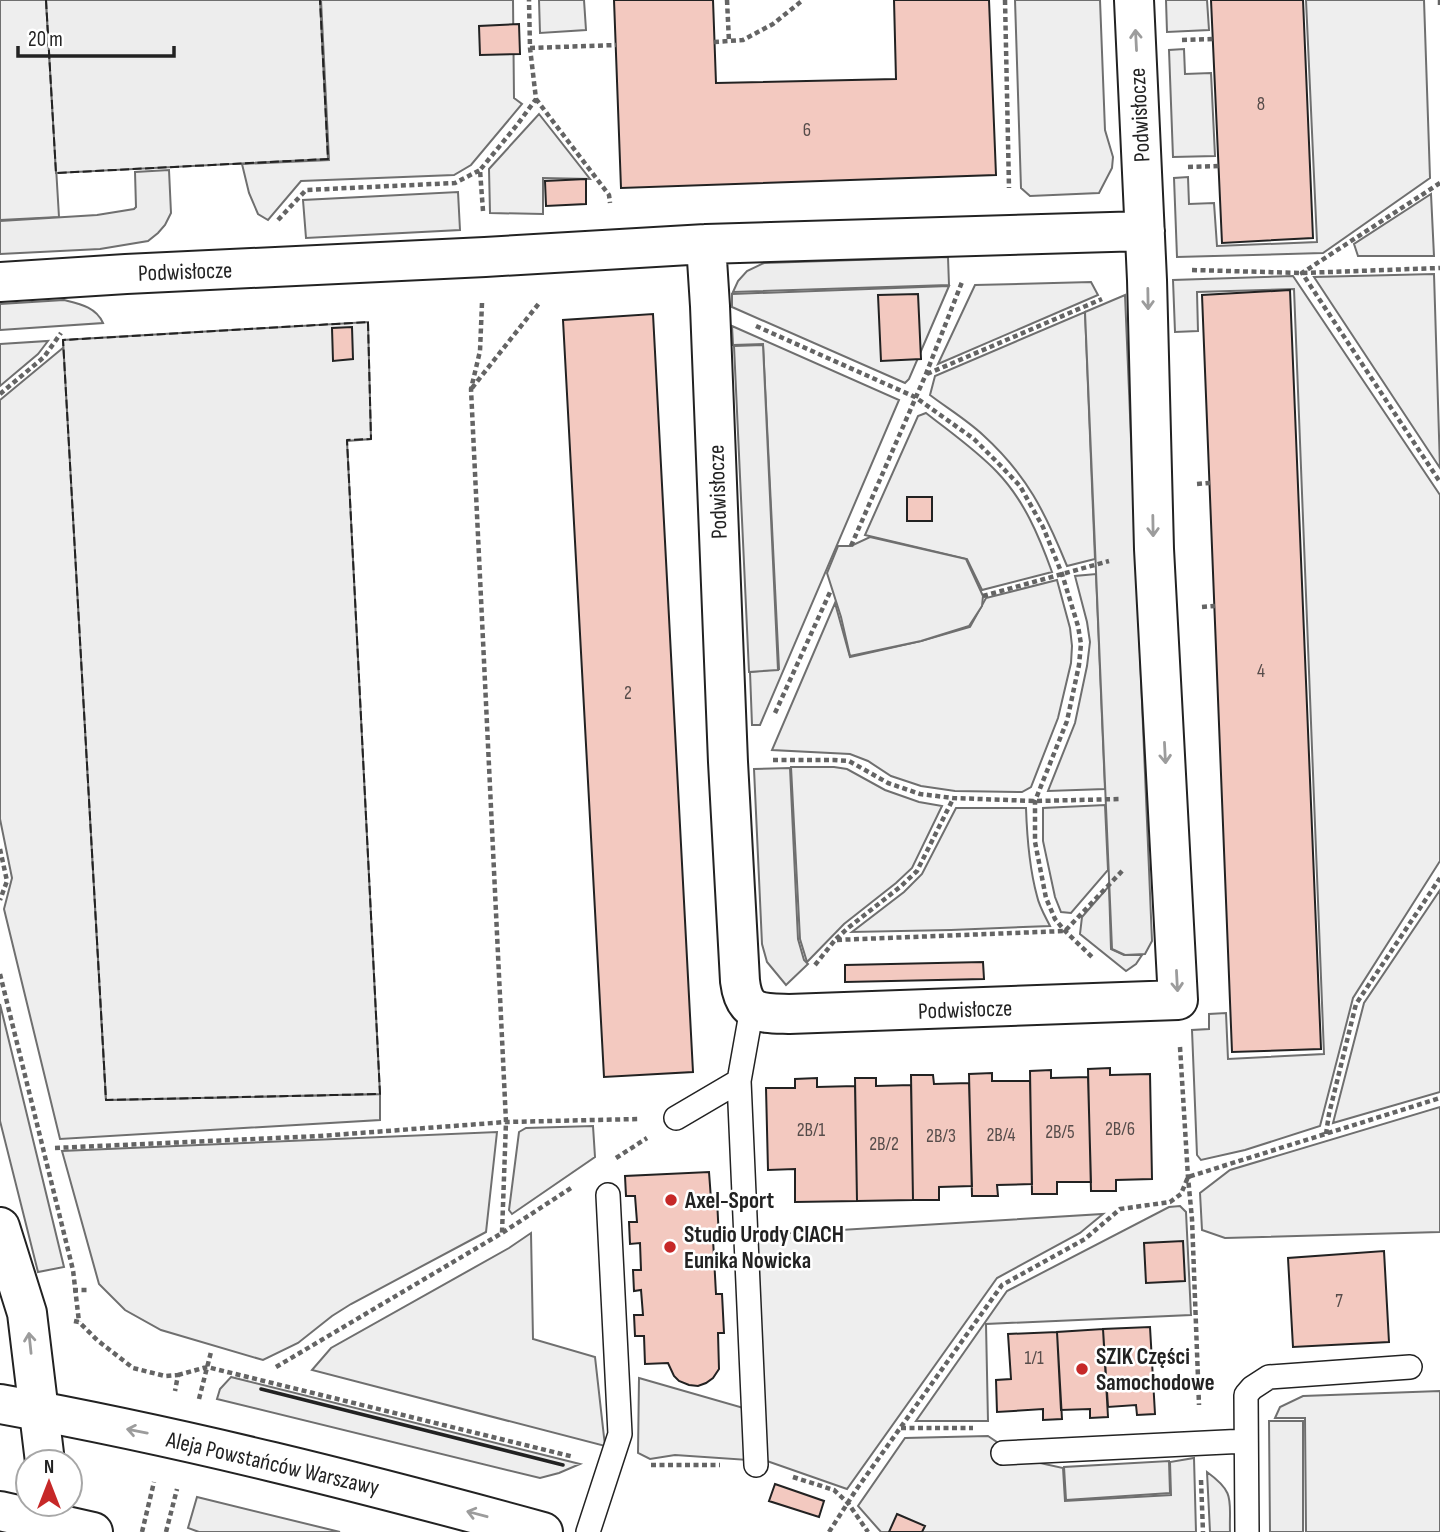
<svg xmlns="http://www.w3.org/2000/svg" width="1440" height="1532" font-family="'Sofia Sans Condensed',sans-serif">
<rect width="100%" height="100%" fill="#fff"/>
<path fill="#eee" stroke="#6f6f6f" stroke-width="2" d="M 0,0 L 46,0 L 59,217 L 0,220 Z
M 321,0 L 513,0 L 514,98 L 522,104 L 471,165 L 454,175 L 301,181 L 268,220 L 258,214 L 249,193 L 242,164 L 329,160 Z
M 539,0 L 584,0 L 586,30 L 540,33 Z
M 1015,0 L 1100,0 L 1105,130 L 1113,157 L 1112,168 L 1099,193 L 1030,196 L 1021,188 Z
M 1166,0 L 1207,0 L 1209,30 L 1167,32 Z
M 1306,0 L 1424,0 L 1430,178 L 1323,253 L 1177,257 L 1174,178 L 1188,177 L 1189,204 L 1214,203 L 1217,246 L 1317,242 Z
M 1184,49 L 1185,74 L 1211,73 L 1215,156 L 1173,157 L 1169,50 Z
M 539,114 L 590,179 L 543,178 L 543,214 L 490,213 L 489,169 Z
M 1431,194 L 1434,256 L 1358,256 L 1354,244 Z
M 1434,274 L 1440,468 L 1314,277 Z
M 1293,276 L 1440,495 L 1440,861 L 1353,998 L 1320,1126 L 1245,1150 L 1201,1160 L 1197,1155 L 1192,1030 L 1209,1029 L 1209,1014 L 1226,1013 L 1228,1059 L 1324,1054 L 1294,289 L 1197,292 L 1198,331 L 1175,332 L 1173,280 Z
M 1091,282 L 1098,295 L 938,364 L 975,285 Z
M 949,286 L 909,379 L 905,383 L 732,307 L 732,294 Z
M 64,300 C 80,304 96,307 103,323 L 0,330 L 0,304 Z
M 1085,312 L 1095,559 L 1067,566 C 1045,512 1027,475 983,435 C 967,420 947,408 930,395 L 935,376 Z
M 732,326 L 899,400 L 760,725 L 752,725 L 750,672 L 779,669 L 763,344 L 733,345 Z
M 48,341 L 38,354 L 0,386 L 0,344 Z
M 64,347 L 106,1100 L 380,1094 L 380,1120 L 60,1139 L 4,909 L 12,878 L 0,819 L 0,400 Z
M 926,413 C 950,432 976,450 997,472 C 1024,500 1039,536 1052,572 L 982,590 L 967,559 L 865,535 L 918,416 Z
M 1096,574 L 1105,789 L 1048,791 L 1075,723 L 1087,666 L 1090,642 L 1087,622 L 1075,576 Z
M 1057,580 L 1070,628 L 1072,646 L 1071,663 L 1058,718 L 1031,787 L 1022,792 L 955,791 L 921,786 L 891,776 L 868,761 L 850,754 L 772,750 L 835,603 L 850,657 L 921,641 L 970,627 L 986,598 Z
M 791,767 L 834,767 L 847,769 L 885,790 L 919,802 L 942,806 L 912,868 L 896,883 L 844,924 L 807,962 L 800,939 Z
M 1105,805 L 1108,870 L 1071,913 L 1061,912 L 1055,897 L 1043,841 L 1043,808 Z
M 956,808 L 1026,808 C 1027,838 1029,867 1037,896 C 1039,906 1045,916 1050,926 L 951,930 L 852,932 L 904,892 L 922,874 Z
M 1109,886 L 1111,949 L 1124,955 L 1142,955 L 1136,964 L 1126,971 L 1080,934 L 1082,917 Z
M 1440,890 L 1440,1092 L 1333,1123 L 1364,1003 Z
M 0,1004 L 64,1267 L 38,1272 L 0,1121 Z
M 1440,1107 L 1440,1232 L 1225,1238 L 1202,1230 L 1200,1193 L 1230,1170 Z
M 593,1126 L 595,1157 L 512,1214 L 509,1210 L 519,1132 L 526,1128 Z
M 497,1132 L 486,1232 L 351,1304 L 332,1316 L 298,1343 L 263,1360 L 161,1330 L 125,1310 L 99,1284 L 62,1151 Z
M 1180,1206 L 1186,1212 L 1191,1315 L 986,1324 L 988,1421 L 916,1421 L 1007,1291 L 1169,1207 Z
M 1103,1214 L 1080,1233 L 997,1278 L 847,1489 L 764,1460 L 756,1235 Z
M 531,1233 L 533,1339 L 595,1357 L 605,1446 L 312,1370 L 331,1348 L 509,1248 Z
M 231,1377 L 580,1464 L 559,1473 L 540,1478 L 217,1399 L 220,1389 Z
M 639,1378 L 747,1409 L 748,1460 L 675,1455 L 650,1459 L 638,1453 Z
M 1440,1391 L 1440,1532 L 1306,1532 L 1305,1418 L 1275,1418 L 1280,1407 L 1303,1396 Z
M 988,1436 L 1022,1459 L 1063,1468 L 1065,1501 L 1171,1495 L 1170,1462 L 1194,1458 L 1196,1532 L 881,1532 L 858,1506 L 905,1438 Z
M 1207,1472 C 1236,1493 1229,1500 1230,1532 L 1210,1532 Z
M 197,1497 L 340,1532 L 199,1532 L 188,1528 Z"/>
<path fill="#ededed" stroke="#6f6f6f" stroke-width="2" d="M 46,0 L 320,0 L 328,159 L 56,173 Z
M 169,170 L 171,213 L 165,225 L 158,233 L 148,241 L 100,249 L 0,254 L 0,221 L 97,215 L 134,209 L 136,207 L 135,172 Z
M 458,192 L 460,230 L 306,238 L 303,200 Z
M 948,257 L 949,285 L 733,292 L 738,281 L 747,271 L 764,263 Z
M 1125,295 L 1152,941 L 1145,954 L 1125,955 L 1112,949 L 1085,312 Z
M 368,322 L 371,439 L 347,441 L 380,1094 L 106,1100 L 63,340 Z
M 763,345 L 778,670 L 749,672 L 734,346 Z
M 870,537 L 966,559 L 983,596 L 982,606 L 969,626 L 921,641 L 850,656 L 841,617 L 827,573 L 838,546 L 851,546 Z
M 790,768 L 798,939 L 804,960 L 808,964 L 786,985 L 767,962 L 762,944 L 754,769 Z
M 1269,1421 L 1303,1421 L 1303,1532 L 1270,1532 Z
M 1169,1461 L 1170,1493 L 1066,1500 L 1064,1467 Z"/>
<path fill="#f3c9c0" stroke="#222" stroke-width="2" d="M 614,0 L 713,0 L 716,83 L 896,79 L 894,0 L 989,0 L 996,175 L 621,188 Z
M 1211,0 L 1303,0 L 1313,238 L 1222,243 Z
M 519,24 L 520,54 L 480,55 L 479,26 Z
M 586,179 L 586,204 L 546,206 L 545,181 Z
M 1290,290 L 1321,1049 L 1232,1052 L 1202,295 Z
M 918,294 L 921,359 L 881,361 L 878,295 Z
M 653,314 L 693,1072 L 604,1077 L 563,320 Z
M 352,327 L 353,359 L 333,361 L 332,328 Z
M 907,497 L 932,497 L 932,521 L 907,521 Z
M 983,962 L 984,979 L 845,982 L 845,965 Z
M 1110,1068 L 1110,1075 L 1150,1074 L 1152,1179 L 1116,1180 L 1116,1191 L 1091,1191 L 1088,1069 Z
M 1051,1070 L 1051,1078 L 1088,1077 L 1091,1182 L 1057,1182 L 1057,1194 L 1032,1194 L 1030,1071 Z
M 992,1073 L 992,1081 L 1030,1081 L 1032,1184 L 997,1185 L 998,1196 L 972,1196 L 969,1074 Z
M 911,1075 L 933,1075 L 934,1084 L 969,1083 L 972,1186 L 939,1187 L 939,1200 L 913,1200 Z
M 817,1078 L 817,1087 L 855,1086 L 857,1201 L 795,1202 L 795,1169 L 768,1170 L 766,1088 L 795,1088 L 795,1079 Z
M 855,1078 L 876,1078 L 876,1086 L 911,1085 L 913,1200 L 857,1201 Z
M 709,1172 L 711,1199 L 717,1199 L 719,1239 L 713,1239 L 716,1294 L 722,1294 L 724,1333 L 718,1333 L 719,1369 L 713,1378 L 706,1383 L 698,1386 L 689,1385 L 679,1381 L 674,1376 L 668,1363 L 645,1364 L 644,1336 L 635,1336 L 634,1315 L 643,1315 L 641,1290 L 634,1291 L 633,1270 L 641,1270 L 640,1243 L 630,1244 L 629,1222 L 637,1222 L 635,1196 L 626,1196 L 625,1176 Z
M 1183,1241 L 1185,1281 L 1146,1283 L 1144,1243 Z
M 1384,1251 L 1389,1342 L 1293,1347 L 1288,1258 Z
M 1150,1327 L 1155,1414 L 1137,1415 L 1136,1405 L 1108,1407 L 1103,1329 Z
M 1103,1329 L 1108,1417 L 1090,1418 L 1090,1409 L 1061,1410 L 1057,1332 Z
M 1057,1332 L 1062,1419 L 1043,1420 L 1043,1409 L 997,1412 L 996,1380 L 1011,1379 L 1008,1334 Z
M 775,1484 L 824,1501 L 819,1517 L 769,1501 Z
M 897,1514 L 925,1526 L 922,1532 L 889,1532 Z"/>
<g fill="none" stroke-linecap="round" stroke-linejoin="round">
<g stroke="#222" stroke-width="26">
<path id="lane" d="M 739,1081 L 756,1465
M 676,1118 L 739,1081 L 752,1008
M 1003,1453 L 1246,1441
M 588,1532 L 620,1434 L 608,1195
M 1247,1532 L 1246,1395 L 1252,1388 L 1269,1377 L 1410,1367"/>
</g>
<g stroke="#222" stroke-width="42">
<path id="street" d="M 706,244 L 710,306 L 728,762 L 740,981 C 744,1015 761,1013 789,1014 L 1178,1000 L 1154,549 L 1147,280 L 1134,0
M 0,282 L 126,274 L 485,257 L 706,244 L 1145,231"/>
</g>
<g stroke="#222" stroke-width="42">
<path id="secondary" d="M 0,1227 L 27,1313 L 45,1462"/>
</g>
<g stroke="#222" stroke-width="42">
<path id="primary" d="M 0,1404 C 183,1437 364,1483 543,1532
M 0,1511 L 93,1532"/>
</g>
<path stroke="#646464" stroke-width="4.5" stroke-dasharray="5 3.5" stroke-linecap="butt" d="M 727,0 L 729,42
M 1005,0 L 1009,188
M 1440,0 L 1440,7
M 1182,40 L 1213,39
M 714,42 L 743,40 L 773,24 L 803,0
M 530,48 L 616,45
M 536,99 L 609,195 L 610,203
M 1188,167 L 1219,166
M 1440,183 L 1302,273 L 1440,482
M 483,211 L 480,170 L 517,125 L 536,99 L 530,48 L 529,0
M 278,220 L 306,190 L 455,183 L 480,170
M 1192,270 L 1302,273 L 1440,268
M 482,303 L 480,351 L 471,389 L 506,1122 L 502,1233
M 756,326 L 915,397 L 974,439 L 1000,465 L 1020,486 L 1043,527 L 1062,574 L 1078,626 L 1081,644 L 1079,665 L 1067,721 L 1035,801 L 1035,842 L 1046,898 L 1055,919 L 1065,931 L 1092,957
M 927,374 L 1102,299
M 472,388 L 540,302
M 0,394 L 44,357 L 61,333
M 1197,484 L 1210,483
M 851,546 L 926,374 L 962,282
M 983,596 L 1109,561
M 1202,607 L 1215,606
M 775,713 L 831,590
M 773,760 L 834,760 L 849,761 L 888,783 L 920,794 L 953,798 L 1035,801 L 1120,799
M 0,849 L 7,881 L 0,900
M 836,939 L 848,928 L 900,887 L 917,871 L 953,799
M 815,965 L 835,940 L 1065,931 L 1124,869
M 0,974 L 73,1270 L 79,1322
M 1180,1047 L 1188,1177 L 1192,1219 L 1199,1405
M 1326,1134 L 1329,1114 L 1356,1004 L 1440,878
M 55,1148 L 320,1136 L 506,1122 L 638,1119
M 616,1158 L 647,1138
M 73,1290 L 90,1290
M 74,1321 L 79,1322 L 97,1340 L 133,1368 L 165,1376 L 178,1375 L 175,1391
M 276,1367 L 502,1233 L 571,1188
M 178,1375 L 207,1367 L 574,1457
M 199,1399 L 211,1352
M 901,1428 L 973,1428
M 651,1465 L 720,1465
M 793,1477 L 834,1490 L 848,1503 L 868,1532
M 1201,1480 L 1203,1532
M 142,1532 L 154,1482
M 166,1532 L 177,1489
M 829,1532 L 856,1490 L 1002,1285 L 1085,1239 L 1120,1209 L 1170,1202 L 1181,1194 L 1188,1177 L 1440,1098"/>
<use href="#lane" stroke="#fff" stroke-width="23"/>
<use href="#street" stroke="#fff" stroke-width="38"/>
<use href="#secondary" stroke="#fff" stroke-width="38"/>
<use href="#primary" stroke="#fff" stroke-width="38"/>
<path stroke="#222" stroke-width="2" stroke-dasharray="9 3.5" stroke-linecap="butt" d="M 46,0 L 56,173 L 328,159 L 320,0
M 368,322 L 371,439 L 347,440 L 380,1094 L 106,1100 L 63,340 Z"/>
<path stroke="#222" stroke-width="3.5" d="M 261,1389 L 563,1465"/>
</g>
<defs><path id="oneway-shaft" d="M-6 0H5M1.5-3L5.5 0L1.5 3" fill="none" stroke-width="1.6" stroke-linecap="round" stroke-linejoin="round" transform="scale(1.75)"/></defs>
<g stroke="#9c9c9c">
<use href="#oneway-shaft" transform="translate(1136 40) rotate(-93)"/>
<use href="#oneway-shaft" transform="translate(1148 299) rotate(89)"/>
<use href="#oneway-shaft" transform="translate(1153 526) rotate(89)"/>
<use href="#oneway-shaft" transform="translate(1165 753) rotate(87)"/>
<use href="#oneway-shaft" transform="translate(1177 981) rotate(87)"/>
<use href="#oneway-shaft" transform="translate(30 1343) rotate(-96)"/>
<use href="#oneway-shaft" transform="translate(137 1431) rotate(-169)"/>
<use href="#oneway-shaft" transform="translate(477 1514) rotate(-165)"/>
</g>
<g fill="#c62828" stroke="#fff" stroke-width="2.5">
<circle cx="671" cy="1200" r="7"/>
<circle cx="670" cy="1247" r="7"/>
<circle cx="1082" cy="1369" r="7"/>
</g>
<g text-anchor="middle" stroke-width="5" stroke-linejoin="round" paint-order="stroke">
<g font-size="19" fill="#564c4a">
<text x="1261" y="110">8</text>
<text x="807" y="136">6</text>
<text x="1261" y="677">4</text>
<text x="628" y="699">2</text>
<text x="1120" y="1135">2B/6</text>
<text x="811" y="1136">2B/1</text>
<text x="1060" y="1138">2B/5</text>
<text x="1001" y="1141">2B/4</text>
<text x="941" y="1142">2B/3</text>
<text x="884" y="1150">2B/2</text>
<text x="1339" y="1307">7</text>
<text x="1034" y="1364">1/1</text>
</g>
<g font-size="23" fill="#222" stroke="#fff">
<text transform="translate(1139 115) rotate(-93)" y="8">Podwisłocze</text>
<text transform="translate(185 271) rotate(-2)" y="8">Podwisłocze</text>
<text transform="translate(717 492) rotate(-92)" y="8">Podwisłocze</text>
<text transform="translate(965 1009) rotate(-2)" y="8">Podwisłocze</text>
<text transform="translate(273 1463) rotate(13)" y="8">Aleja Powstańców Warszawy</text>
</g>
<g font-size="23" font-weight="bold" fill="#222" stroke="#fff" text-anchor="start">
<text x="685" y="1208">Axel-Sport</text>
<text x="684" y="1242">Studio Urody CIACH<tspan x="684" dy="26">Eunika Nowicka</tspan></text>
<text x="1096" y="1364">SZIK Części<tspan x="1096" dy="26">Samochodowe</tspan></text>
</g>
</g>
<g transform="translate(49 1483)"><circle r="33" fill="#ffffff" stroke="#a7a7a7" stroke-width="2"/>
<path d="M0-5L12 26L0 18L-12 26Z" fill="#c62828"/>
<text y="-10" font-size="19" font-weight="bold" text-anchor="middle" fill="#222222">N</text>
</g>
<path d="M18 46v10h156v-10" fill="none" stroke="#222222" stroke-width="3.5"/>
<text x="28" y="46" font-size="21" fill="#222222" stroke="#ffffff" stroke-width="5" paint-order="stroke">20 m</text>
</svg>
